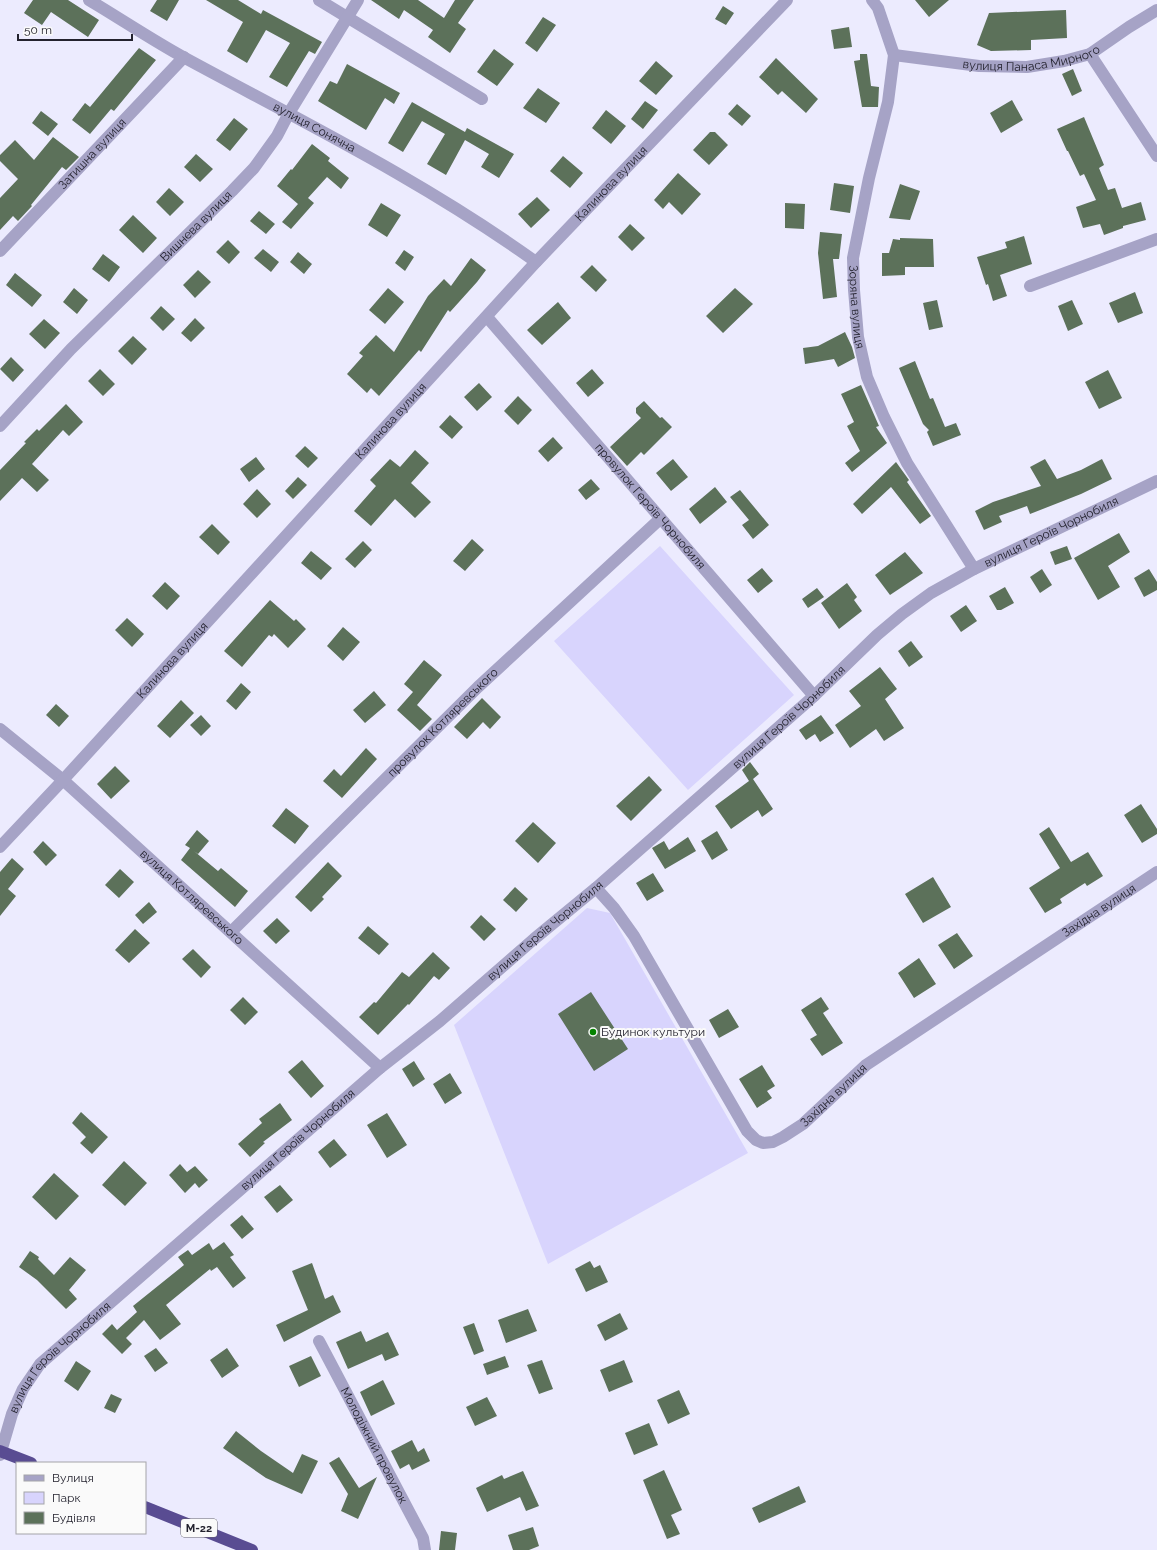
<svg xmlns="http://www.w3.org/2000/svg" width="1157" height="1550" font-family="Raleway,sans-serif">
<rect width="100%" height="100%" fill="#ecebfe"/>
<path fill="#d8d4fd" d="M 660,546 L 794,695 L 688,790 L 554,641 Z
M 587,908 L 610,913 L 748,1153 L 548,1264 L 454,1025 Z"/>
<path fill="#5c715a" d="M 33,0 L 68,0 L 99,20 L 88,37 L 51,12 L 42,25 L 24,13 Z
M 157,0 L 179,0 L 167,21 L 150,11 Z
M 206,0 L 238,0 L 261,14 L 263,10 L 322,42 L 315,54 L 309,51 L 287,87 L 269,77 L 290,43 L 266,30 L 247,63 L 227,51 L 243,22 Z
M 371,0 L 418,0 L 444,18 L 455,0 L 474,0 L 458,23 L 466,29 L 450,53 L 428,37 L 433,30 L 404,10 L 399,19 Z
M 915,0 L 949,0 L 929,17 Z
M 723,6 L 734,13 L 726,25 L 715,19 Z
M 1066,10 L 1067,38 L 1031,40 L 1031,50 L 991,51 L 977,45 L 989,13 Z
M 543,17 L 556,25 L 537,52 L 525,43 Z
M 849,27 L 852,47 L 834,49 L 831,30 Z
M 139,48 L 156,60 L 114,111 L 111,109 L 90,134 L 72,120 L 85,103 L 90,107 Z
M 494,49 L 514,64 L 497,86 L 477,72 Z
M 860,54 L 867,54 L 871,86 L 879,87 L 878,107 L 862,107 L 854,61 L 860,60 Z
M 776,58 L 818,99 L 806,113 L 782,91 L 778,95 L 759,77 Z
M 656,61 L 673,76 L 656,95 L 639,81 Z
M 347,64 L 400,93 L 394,104 L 385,98 L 366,130 L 318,101 L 330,81 L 337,84 Z
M 1073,69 L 1082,91 L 1072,96 L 1062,74 Z
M 538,88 L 560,103 L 546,123 L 523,108 Z
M 1012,100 L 1023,120 L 1001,133 L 990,113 Z
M 645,101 L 658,110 L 643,129 L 631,119 Z
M 412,102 L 465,132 L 467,128 L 514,154 L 499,178 L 481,167 L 489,154 L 465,140 L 446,175 L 427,164 L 445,134 L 422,121 L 403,152 L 388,143 Z
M 737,104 L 751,116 L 742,126 L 728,114 Z
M 606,110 L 626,126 L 611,144 L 592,128 Z
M 41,111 L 58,124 L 48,136 L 32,123 Z
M 1084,117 L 1104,165 L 1099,168 L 1108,190 L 1115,188 L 1122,208 L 1141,202 L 1146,220 L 1123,226 L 1123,228 L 1104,235 L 1100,224 L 1083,228 L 1076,207 L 1096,200 L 1084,174 L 1080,176 L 1068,151 L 1067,151 L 1057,129 Z
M 234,118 L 248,129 L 230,151 L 216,140 Z
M 710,132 L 715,132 L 728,145 L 709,165 L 693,150 Z
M 53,137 L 79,157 L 66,170 L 62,167 L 31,205 L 32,206 L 18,221 L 13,216 L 0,230 L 0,198 L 18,179 L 0,161 L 0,155 L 15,140 L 34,160 Z
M 312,144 L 330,158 L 328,161 L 349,178 L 341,189 L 327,177 L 308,198 L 314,203 L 291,229 L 282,222 L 298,204 L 277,186 L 291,169 L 292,170 Z
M 196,154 L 213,169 L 200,182 L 184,167 Z
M 563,156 L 583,173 L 570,188 L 550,171 Z
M 678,173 L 701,194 L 682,215 L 669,202 L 663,209 L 654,200 Z
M 834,183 L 854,186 L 850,213 L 830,210 Z
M 900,184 L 920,191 L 910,220 L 889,218 Z
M 169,188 L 184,202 L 170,216 L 156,202 Z
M 537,197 L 550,210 L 531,228 L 518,214 Z
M 381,203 L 401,215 L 387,237 L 368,225 Z
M 785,203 L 805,204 L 804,229 L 785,228 Z
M 259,211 L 275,224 L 266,234 L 250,221 Z
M 133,215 L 157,238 L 143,253 L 119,230 Z
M 630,224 L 645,238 L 632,251 L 618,237 Z
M 820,232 L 842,234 L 839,259 L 833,259 L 837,297 L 823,299 L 818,253 Z
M 1024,236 L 1032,264 L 1000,275 L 1007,296 L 993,301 L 988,284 L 986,285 L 977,257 L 1007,248 L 1005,242 Z
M 900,238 L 933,239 L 934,267 L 905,267 L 905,275 L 882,276 L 882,253 L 889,253 L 893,239 L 900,240 Z
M 228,240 L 240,252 L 229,264 L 216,252 Z
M 263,249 L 279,262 L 271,272 L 254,258 Z
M 404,250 L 414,257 L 405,271 L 395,263 Z
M 298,252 L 312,264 L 304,274 L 290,262 Z
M 103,254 L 120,267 L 109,282 L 92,269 Z
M 471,258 L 486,270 L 477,282 L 450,312 L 448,310 L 421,352 L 419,350 L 379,396 L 371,388 L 367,393 L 347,374 L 363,356 L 359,353 L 376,335 L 394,352 L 428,296 L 444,279 L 451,286 Z
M 592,265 L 607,280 L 596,292 L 580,277 Z
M 198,270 L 211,282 L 195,298 L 183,285 Z
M 15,273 L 42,295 L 32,307 L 6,285 Z
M 74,288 L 88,300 L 77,314 L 63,302 Z
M 388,288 L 404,302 L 385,324 L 369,310 Z
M 735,288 L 753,304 L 723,333 L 706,316 Z
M 1135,292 L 1143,313 L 1118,323 L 1109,303 Z
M 937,300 L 943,327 L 929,330 L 923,303 Z
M 1072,300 L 1083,324 L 1068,331 L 1058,306 Z
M 558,302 L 571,318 L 542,345 L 527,330 Z
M 161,306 L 175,319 L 163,331 L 150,318 Z
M 195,318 L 205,328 L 191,342 L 181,333 Z
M 44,319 L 60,333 L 45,349 L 29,334 Z
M 845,332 L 852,347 L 855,358 L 838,367 L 834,359 L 805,364 L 803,348 L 818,346 Z
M 133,336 L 147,349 L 132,365 L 118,351 Z
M 11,357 L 24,370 L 13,382 L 0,369 Z
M 915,361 L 930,399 L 933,398 L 945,427 L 956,423 L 961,435 L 933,446 L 927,432 L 929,430 L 923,424 L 899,368 Z
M 100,369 L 115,384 L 103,396 L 88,381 Z
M 592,369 L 604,383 L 588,397 L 576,383 Z
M 1108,370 L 1122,398 L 1099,409 L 1085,382 Z
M 479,383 L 492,397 L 477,411 L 464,397 Z
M 861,385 L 879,426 L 876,427 L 887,443 L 852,472 L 845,463 L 860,451 L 847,426 L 854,422 L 841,394 Z
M 518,396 L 532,410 L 518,425 L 504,411 Z
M 644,401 L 660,418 L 662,417 L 672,427 L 644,455 L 641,452 L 627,466 L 610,447 L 641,418 L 636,413 L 636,408 Z
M 66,404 L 83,422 L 69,436 L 63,430 L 32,464 L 49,480 L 37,492 L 22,478 L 0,501 L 0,470 L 26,443 L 24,442 L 37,429 L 39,431 Z
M 450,415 L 463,427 L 452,439 L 439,427 Z
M 553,437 L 563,448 L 548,462 L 538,451 Z
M 305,446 L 318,458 L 308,468 L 295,456 Z
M 415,450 L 429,463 L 411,483 L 431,502 L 415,518 L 395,499 L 371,526 L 354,511 L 376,486 L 370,480 L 390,459 L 400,467 Z
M 256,457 L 265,469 L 249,482 L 240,469 Z
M 673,459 L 688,477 L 671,491 L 656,473 Z
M 1045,459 L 1057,479 L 1081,470 L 1102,459 L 1112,479 L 1081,494 L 1030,514 L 1027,506 L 999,516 L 1002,522 L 984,530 L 975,511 L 993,502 L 1041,486 L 1030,467 Z
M 896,462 L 909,480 L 907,482 L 931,516 L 920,524 L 891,487 L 862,514 L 853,504 Z
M 298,477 L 307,485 L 293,499 L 285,491 Z
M 591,479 L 600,489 L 586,500 L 578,490 Z
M 715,487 L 727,502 L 700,524 L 689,509 Z
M 257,489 L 271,504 L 257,518 L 243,504 Z
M 740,490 L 769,525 L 753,539 L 742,525 L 749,520 L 730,497 Z
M 212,524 L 230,542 L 218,555 L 199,537 Z
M 1119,533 L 1130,552 L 1108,566 L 1120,587 L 1098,600 L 1074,558 Z
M 472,539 L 484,550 L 465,571 L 453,561 Z
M 363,541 L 372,550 L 355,568 L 345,559 Z
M 1067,546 L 1072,559 L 1055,565 L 1050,552 Z
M 311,551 L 332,568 L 321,580 L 301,563 Z
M 905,552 L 923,573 L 890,595 L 875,575 Z
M 762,568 L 773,581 L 758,593 L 747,580 Z
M 1042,569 L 1052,585 L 1040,593 L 1030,577 Z
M 1149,569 L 1157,582 L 1157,590 L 1144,597 L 1134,578 Z
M 165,582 L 180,596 L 167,610 L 152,596 Z
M 847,583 L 857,597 L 854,600 L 862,611 L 839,629 L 821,603 Z
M 1005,587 L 1014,603 L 1001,610 L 997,610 L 989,596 Z
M 817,588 L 824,597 L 808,608 L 802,599 Z
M 270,600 L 294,621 L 296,619 L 306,629 L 288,648 L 274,634 L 272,637 L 269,635 L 242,667 L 224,651 Z
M 966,605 L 977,621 L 961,632 L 950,616 Z
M 127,618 L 144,634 L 132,647 L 115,630 Z
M 343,627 L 360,642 L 343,661 L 327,646 Z
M 911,641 L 923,657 L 909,667 L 898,651 Z
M 424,660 L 442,675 L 417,705 L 432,719 L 420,731 L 397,710 L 413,692 L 404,684 Z
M 880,667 L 897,689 L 885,699 L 904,728 L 884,741 L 876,729 L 850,748 L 835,725 L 861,706 L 849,691 Z
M 241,683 L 251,692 L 236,710 L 226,701 Z
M 374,691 L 386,705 L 365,723 L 353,710 Z
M 482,698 L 501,717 L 490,729 L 483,722 L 467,739 L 454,727 Z
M 181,700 L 194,713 L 170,738 L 157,726 Z
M 56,704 L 69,716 L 59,727 L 46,715 Z
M 201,715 L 211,726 L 201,736 L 190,725 Z
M 821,715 L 834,733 L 820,742 L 815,734 L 806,740 L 799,730 Z
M 366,748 L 377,759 L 342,798 L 323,781 L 334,769 L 341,776 Z
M 750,762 L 759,774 L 753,779 L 773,809 L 762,817 L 758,810 L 731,829 L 715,806 L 749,781 L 742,770 Z
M 115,766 L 130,781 L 111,799 L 97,784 Z
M 649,776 L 662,790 L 631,821 L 616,806 Z
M 1141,804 L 1157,829 L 1157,834 L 1142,843 L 1124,815 Z
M 286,808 L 309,826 L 295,844 L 272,826 Z
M 533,822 L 556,843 L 538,863 L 515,841 Z
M 1049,827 L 1071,862 L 1088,852 L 1103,876 L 1087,886 L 1085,883 L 1060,899 L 1062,903 L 1045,913 L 1029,888 L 1060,868 L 1039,834 Z
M 197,830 L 209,841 L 198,854 L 194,851 L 218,871 L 221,868 L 248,891 L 235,907 L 181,860 L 190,848 L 185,845 Z
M 717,831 L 728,850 L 712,860 L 701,841 Z
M 688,837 L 696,851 L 665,869 L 652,848 L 664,841 L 669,850 Z
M 43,841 L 57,855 L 46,866 L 33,852 Z
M 12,858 L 24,869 L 8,889 L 16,896 L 0,916 L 0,872 Z
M 328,862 L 342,876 L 322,897 L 324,899 L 311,912 L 295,897 Z
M 120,869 L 134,882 L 119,898 L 105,885 Z
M 653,873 L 664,891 L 647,901 L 636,883 Z
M 933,877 L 951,907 L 923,923 L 905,894 Z
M 515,887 L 528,899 L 516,912 L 503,900 Z
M 149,902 L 157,912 L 143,924 L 135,915 Z
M 481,915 L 496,929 L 484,941 L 470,927 Z
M 277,918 L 290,931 L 276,944 L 263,931 Z
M 368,926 L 389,944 L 379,955 L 358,938 Z
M 135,929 L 150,943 L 129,963 L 115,950 Z
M 957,933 L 973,956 L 954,969 L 938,945 Z
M 193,949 L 211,967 L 201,978 L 182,959 Z
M 433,952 L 450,968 L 439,980 L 434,976 L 409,1005 L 408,1004 L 378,1035 L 359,1017 L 374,1002 L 376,1003 L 402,972 L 409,977 Z
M 919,958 L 936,984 L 914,998 L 898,973 Z
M 591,992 L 628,1049 L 594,1071 L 558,1014 Z
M 243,997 L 258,1012 L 245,1025 L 230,1010 Z
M 821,997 L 829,1009 L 823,1013 L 843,1043 L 822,1056 L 810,1039 L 817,1035 L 801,1010 Z
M 728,1009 L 739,1027 L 719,1038 L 709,1020 Z
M 302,1060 L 324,1086 L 311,1098 L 288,1072 Z
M 414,1061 L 425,1079 L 413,1087 L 402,1069 Z
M 762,1065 L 775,1086 L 767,1091 L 772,1098 L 757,1108 L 739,1079 Z
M 450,1073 L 462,1093 L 445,1104 L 433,1084 Z
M 280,1103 L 292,1120 L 263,1142 L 265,1143 L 250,1157 L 238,1144 L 262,1123 L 259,1119 Z
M 81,1112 L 108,1137 L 92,1154 L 80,1143 L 86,1137 L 72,1123 Z
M 387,1113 L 407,1145 L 387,1158 L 367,1125 Z
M 334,1139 L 347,1155 L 330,1168 L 318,1152 Z
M 124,1161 L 147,1183 L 125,1206 L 102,1185 Z
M 180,1164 L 187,1172 L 195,1166 L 208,1180 L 199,1188 L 195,1183 L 185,1193 L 169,1175 Z
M 54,1173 L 79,1196 L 56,1220 L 32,1197 Z
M 280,1185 L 293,1200 L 277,1213 L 264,1197 Z
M 242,1215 L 254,1229 L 242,1239 L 230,1225 Z
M 224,1242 L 234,1255 L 230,1257 L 246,1278 L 233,1288 L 217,1267 L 211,1271 L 210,1269 L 166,1305 L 181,1324 L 160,1340 L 144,1320 L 126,1338 L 132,1344 L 122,1354 L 102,1334 L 112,1324 L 117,1330 L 137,1312 L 133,1306 L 184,1265 L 178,1257 L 188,1250 L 192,1255 L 209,1243 L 213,1250 Z
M 30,1251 L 39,1257 L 38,1259 L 54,1275 L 70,1257 L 86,1270 L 69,1290 L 77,1299 L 66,1309 L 37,1280 L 19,1267 Z
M 590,1261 L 594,1268 L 600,1265 L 608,1282 L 586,1292 L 575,1269 Z
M 312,1263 L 325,1299 L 333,1295 L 341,1312 L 284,1342 L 276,1325 L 308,1310 L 292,1271 Z
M 528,1309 L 537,1331 L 506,1343 L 498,1320 Z
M 620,1313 L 628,1329 L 605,1341 L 597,1325 Z
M 474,1323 L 484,1351 L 474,1355 L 463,1327 Z
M 361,1331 L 366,1342 L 388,1332 L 399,1355 L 385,1361 L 382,1354 L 348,1369 L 336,1342 Z
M 156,1348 L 168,1363 L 155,1372 L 144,1356 Z
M 227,1348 L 239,1366 L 222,1378 L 210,1360 Z
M 311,1356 L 321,1376 L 299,1387 L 289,1366 Z
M 505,1356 L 509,1367 L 487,1375 L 483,1364 Z
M 542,1360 L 553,1389 L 539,1394 L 527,1365 Z
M 624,1360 L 633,1382 L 609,1392 L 600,1370 Z
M 76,1361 L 91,1371 L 78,1391 L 64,1381 Z
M 383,1380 L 395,1404 L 371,1416 L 360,1392 Z
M 679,1390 L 690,1414 L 668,1424 L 657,1400 Z
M 111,1394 L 122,1399 L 115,1413 L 104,1408 Z
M 487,1397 L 497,1416 L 475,1426 L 466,1407 Z
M 649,1423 L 658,1445 L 634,1455 L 625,1433 Z
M 236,1431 L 261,1451 L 293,1473 L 302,1454 L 318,1461 L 302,1494 L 266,1478 L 223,1448 Z
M 412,1440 L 418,1452 L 424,1448 L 430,1461 L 412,1470 L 409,1464 L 400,1469 L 391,1451 Z
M 339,1457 L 359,1488 L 377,1477 L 358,1519 L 341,1511 L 348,1494 L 329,1463 Z
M 664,1470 L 682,1510 L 671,1515 L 680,1534 L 667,1539 L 643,1480 Z
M 523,1471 L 539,1506 L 526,1511 L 520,1497 L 487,1512 L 476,1488 L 502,1475 L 504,1479 Z
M 799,1486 L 806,1502 L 759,1523 L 752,1508 Z
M 533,1527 L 539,1546 L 529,1550 L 513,1550 L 508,1535 Z
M 441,1531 L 457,1533 L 455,1550 L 439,1550 Z"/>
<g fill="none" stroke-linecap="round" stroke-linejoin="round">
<g stroke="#a6a3c6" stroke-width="12">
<path id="s1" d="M 89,0 C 121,19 152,40 185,58 C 305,123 425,182 536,262"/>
<path d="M 319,0 L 482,99"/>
<path id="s2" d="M 872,0 L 878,8 L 894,55 L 888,102 L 869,178 L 853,258 L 854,290 L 858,337 L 867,377 L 884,417 L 907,463 L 974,569"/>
<path d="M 1090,54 L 1157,156"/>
<path id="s3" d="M 894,55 L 979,66 L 1027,67 L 1064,61 L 1090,54 L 1129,27 L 1157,10"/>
<path id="s4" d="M 0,251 L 184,57"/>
<path d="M 1030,286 L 1157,239"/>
<path id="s5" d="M 487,317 L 814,696"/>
<path id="s6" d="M 0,426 L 71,349 L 232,191 L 254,168 L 277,136 L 289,113 L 358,0"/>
<path id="s7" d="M 0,729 L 63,780 L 380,1068"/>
<path id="s8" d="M 0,847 L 63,780 L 536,262 L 787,0"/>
<path id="s9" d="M 596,888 L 614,908 L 634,936 L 747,1131 L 756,1140 L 763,1143 L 773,1142 L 783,1137 L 803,1124 L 866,1065 L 1157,872"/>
<path id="s10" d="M 231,932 L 478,687 L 660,519"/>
<path id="s11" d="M 319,1341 L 423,1538 L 425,1550"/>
<path id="s12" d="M 0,1455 L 12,1414 L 23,1389 L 40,1364 L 380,1068 L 440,1021 L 534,939 L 596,888 L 814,696 L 877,635 L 902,614 L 931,593 L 974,569 L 1157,481"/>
</g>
<path stroke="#594c92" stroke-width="12" d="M 0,1451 L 31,1463
M 145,1507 L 252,1550"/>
</g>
<circle fill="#058300" stroke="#fafafa" stroke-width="1.5" cx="593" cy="1032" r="4"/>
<g text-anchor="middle" stroke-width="4" stroke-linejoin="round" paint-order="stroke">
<rect fill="#fafafa" stroke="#64636b" stroke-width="1" x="181" y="1519" width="36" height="18" rx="3"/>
<g font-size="11" font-weight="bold" fill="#23222e">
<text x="199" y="1532">М-22</text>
</g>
<g font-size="12" fill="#23222e" stroke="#fafafa">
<text dy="4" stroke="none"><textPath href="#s3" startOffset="139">вулиця Панаса Мирного</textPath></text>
<text dy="4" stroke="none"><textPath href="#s1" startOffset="259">вулиця Сонячна</textPath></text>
<text dy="4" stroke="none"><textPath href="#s4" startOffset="134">Затишна вулиця</textPath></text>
<text dy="4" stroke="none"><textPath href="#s8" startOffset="902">Калинова вулиця</textPath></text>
<text dy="4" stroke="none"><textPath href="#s6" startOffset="280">Вишнева вулиця</textPath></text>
<text dy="4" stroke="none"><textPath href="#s2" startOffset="316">Зоряна вулиця</textPath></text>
<text dy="4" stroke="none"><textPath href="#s8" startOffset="578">Калинова вулиця</textPath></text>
<text dy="4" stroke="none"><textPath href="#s5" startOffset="250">провулок Героїв Чорнобиля</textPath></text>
<text dy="4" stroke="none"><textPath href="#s12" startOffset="1414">вулиця Героїв Чорнобиля</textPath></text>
<text dy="4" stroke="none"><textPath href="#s8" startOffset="254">Калинова вулиця</textPath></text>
<text dy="4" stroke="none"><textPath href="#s12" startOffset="1090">вулиця Героїв Чорнобиля</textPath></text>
<text dy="4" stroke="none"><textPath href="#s10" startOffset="298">провулок Котляревського</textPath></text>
<text dy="4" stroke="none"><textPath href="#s7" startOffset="255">вулиця Котляревського</textPath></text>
<text dy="4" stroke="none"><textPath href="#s9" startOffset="718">Західна вулиця</textPath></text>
<text dy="4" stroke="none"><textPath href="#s12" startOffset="766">вулиця Героїв Чорнобиля</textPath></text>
<text dy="4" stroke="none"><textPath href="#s9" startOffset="394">Західна вулиця</textPath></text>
<text dy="4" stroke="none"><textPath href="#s12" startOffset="442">вулиця Героїв Чорнобиля</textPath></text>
<text dy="4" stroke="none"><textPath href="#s12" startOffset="118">вулиця Героїв Чорнобиля</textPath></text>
<text dy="4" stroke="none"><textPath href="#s11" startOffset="118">Молодіжний провулок</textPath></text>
</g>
<g font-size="12" fill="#23222e" stroke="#fafafa" text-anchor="start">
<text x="601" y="1036">Будинок культури</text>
</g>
</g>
<rect x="16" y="1462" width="130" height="72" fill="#fafafa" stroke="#a4a4a8"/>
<rect x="24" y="1475" width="20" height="6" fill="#a6a3c6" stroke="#a4a4a8"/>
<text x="52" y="1482" font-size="12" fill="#23222e">Вулиця</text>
<rect x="24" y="1492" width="20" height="12" fill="#d8d4fd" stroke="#a4a4a8"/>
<text x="52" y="1502" font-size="12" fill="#23222e">Парк</text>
<rect x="24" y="1512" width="20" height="12" fill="#5c715a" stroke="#a4a4a8"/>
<text x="52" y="1522" font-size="12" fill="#23222e">Будівля</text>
<path d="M18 34v6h114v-6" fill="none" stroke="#23222e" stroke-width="2"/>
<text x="24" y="34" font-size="12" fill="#23222e" stroke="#fafafa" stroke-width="3" paint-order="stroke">50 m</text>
</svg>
